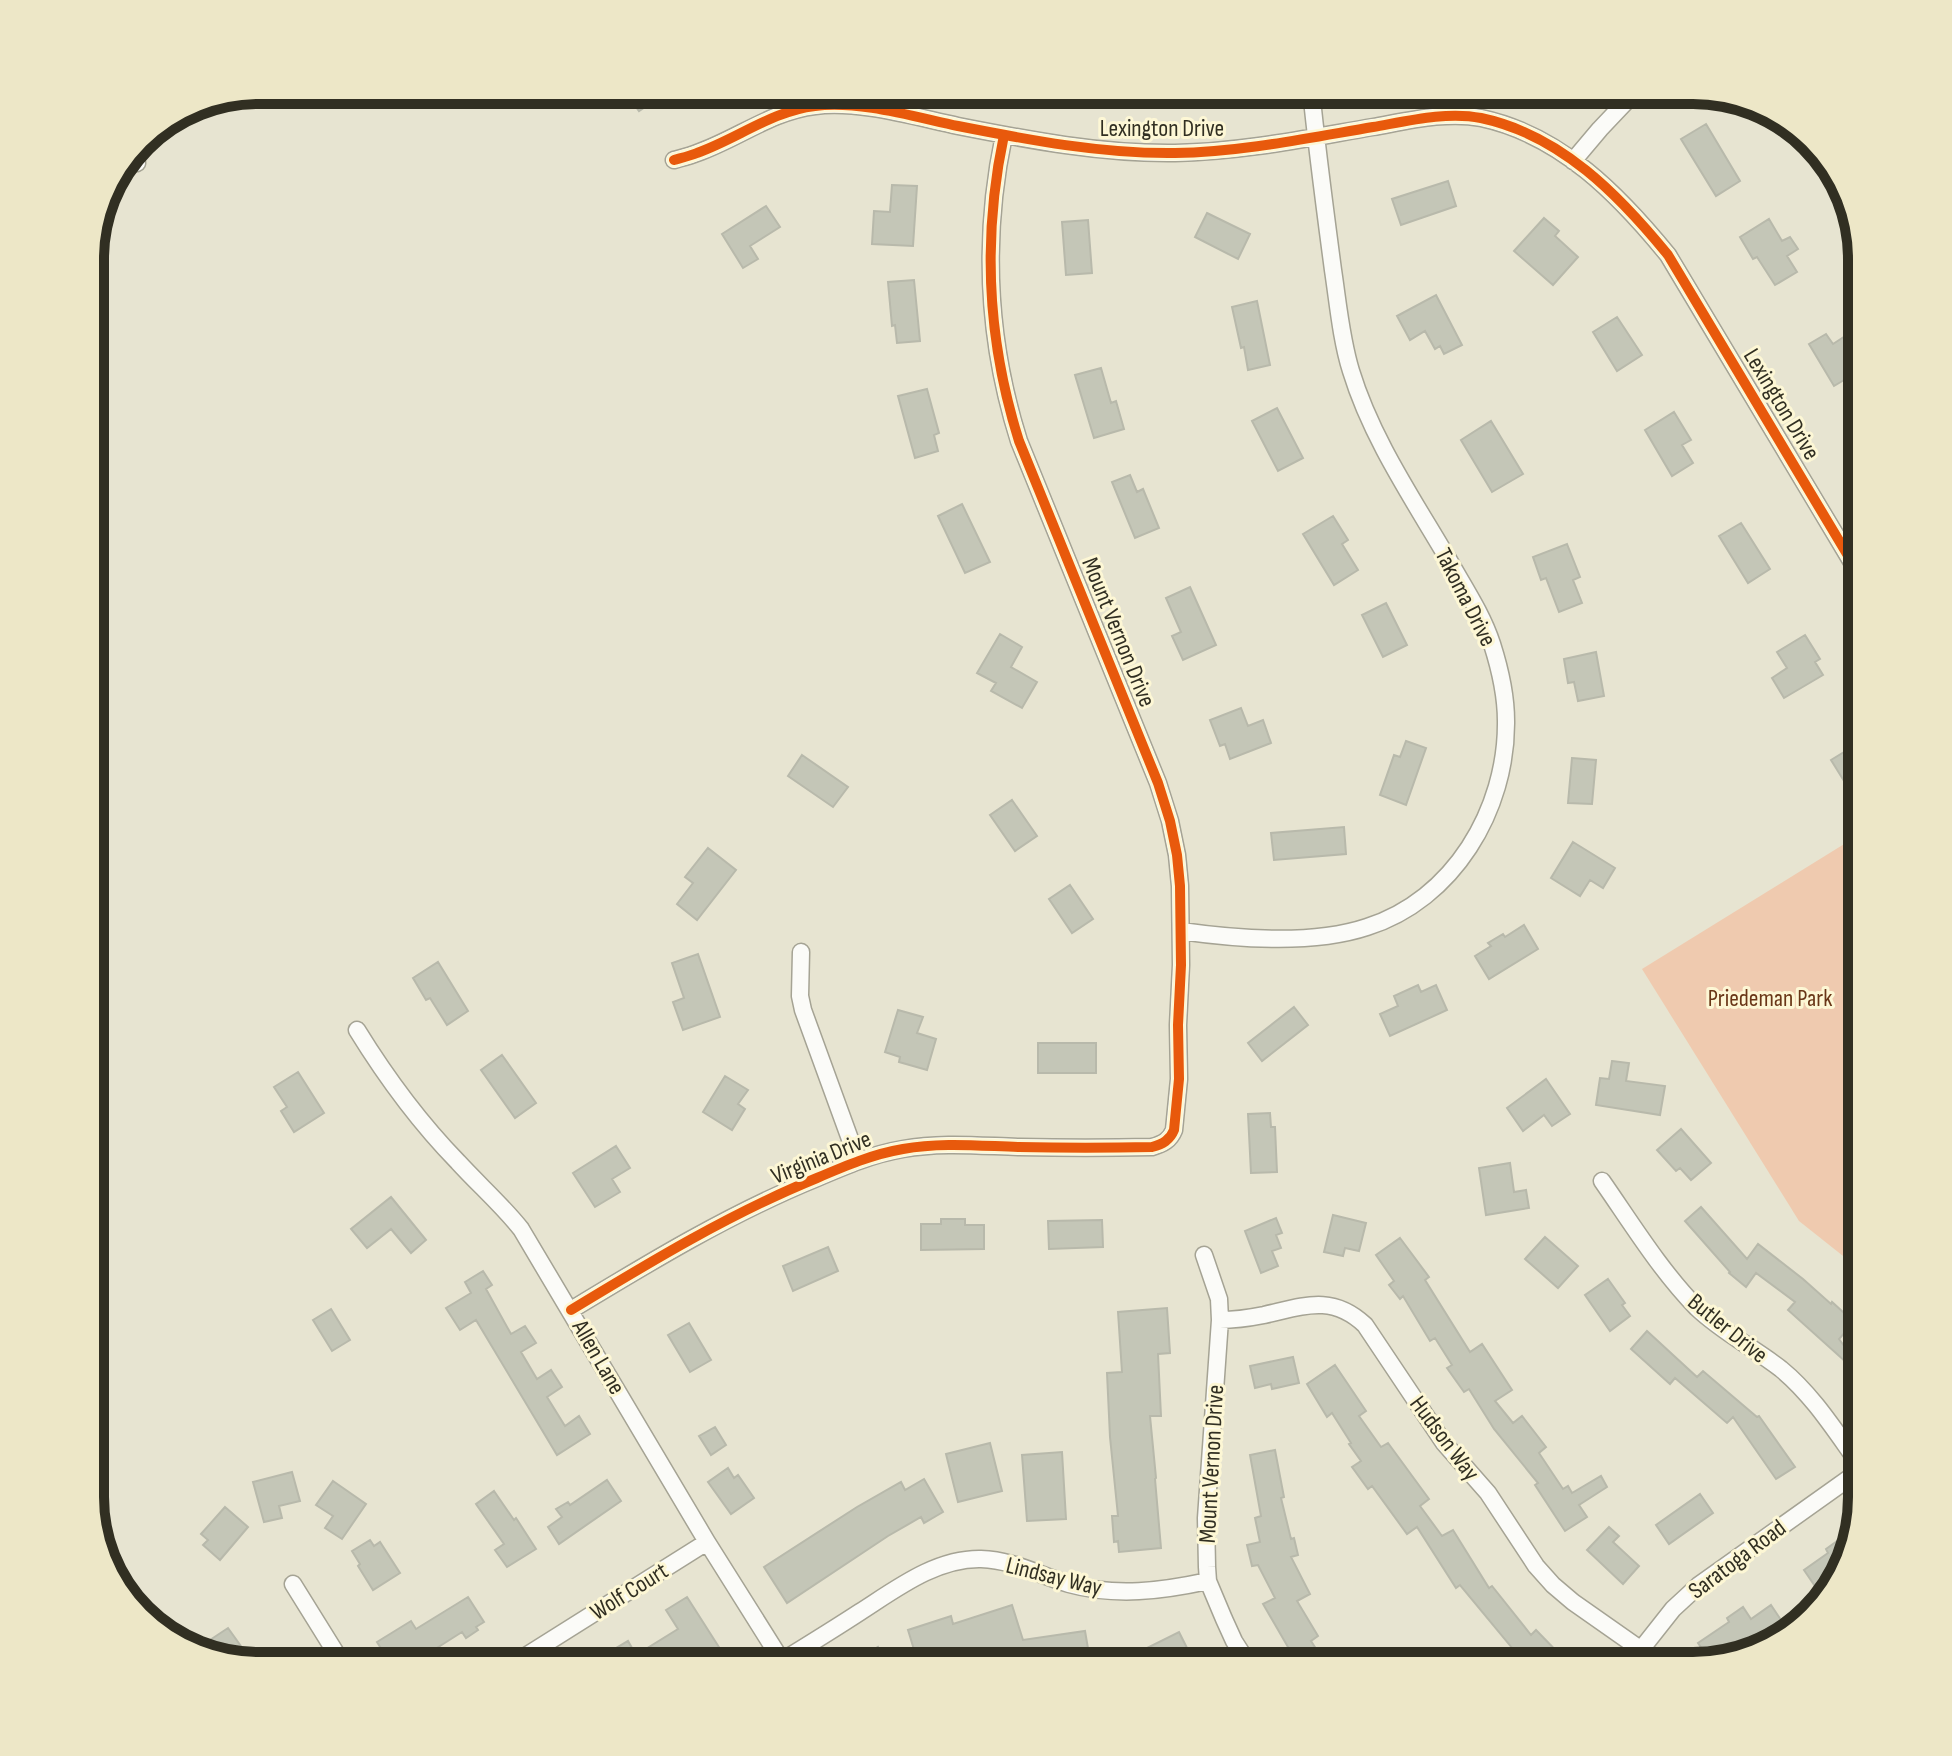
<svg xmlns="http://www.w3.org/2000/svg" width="1952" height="1756" font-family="'Sofia Sans Condensed',sans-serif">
<rect width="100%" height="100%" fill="#e7e4d1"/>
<path fill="#efcaaf" d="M 1862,833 L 1862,1271 L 1799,1221 L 1642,969 Z"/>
<path fill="#c4c6b7" stroke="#b8b9ab" stroke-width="2" d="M 624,90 L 670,90 L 639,111 Z
M 1706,124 L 1740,181 L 1716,196 L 1681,139 Z
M 1448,181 L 1456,206 L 1401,225 L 1392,199 Z
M 892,185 L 917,186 L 913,246 L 872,244 L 874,211 L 890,212 Z
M 766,206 L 780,227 L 750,246 L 758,259 L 743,268 L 722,234 Z
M 1207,213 L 1250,234 L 1238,259 L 1195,237 Z
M 1544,218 L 1559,231 L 1555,236 L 1578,257 L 1553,285 L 1514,251 Z
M 1769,219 L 1782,241 L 1790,237 L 1798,249 L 1787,256 L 1797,272 L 1775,285 L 1757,257 L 1753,259 L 1740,237 Z
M 1088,220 L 1092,273 L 1066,275 L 1062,222 Z
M 914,280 L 920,341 L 897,343 L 895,325 L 892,326 L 888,282 Z
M 1436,295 L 1462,345 L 1444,354 L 1440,346 L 1435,349 L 1425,331 L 1410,340 L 1397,316 Z
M 1257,301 L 1270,365 L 1248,370 L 1244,347 L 1241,348 L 1232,307 Z
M 1617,317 L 1642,355 L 1617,371 L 1593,332 Z
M 1826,334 L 1833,344 L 1847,335 L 1857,352 L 1847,358 L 1856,373 L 1834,386 L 1809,344 Z
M 1101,368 L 1111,403 L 1116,401 L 1124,429 L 1094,438 L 1075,375 Z
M 927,389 L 939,433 L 934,435 L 938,451 L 915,458 L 898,396 Z
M 1277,408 L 1303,458 L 1278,471 L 1252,421 Z
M 1674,412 L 1691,440 L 1682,445 L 1693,463 L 1672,476 L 1645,430 Z
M 1491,421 L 1523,474 L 1492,492 L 1461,440 Z
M 1130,475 L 1137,492 L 1143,489 L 1159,528 L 1135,538 L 1112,482 Z
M 962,504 L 990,562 L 965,573 L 938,516 Z
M 1333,516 L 1348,540 L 1342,544 L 1358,570 L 1334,585 L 1303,534 Z
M 1741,523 L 1770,569 L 1748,583 L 1719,536 Z
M 1567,544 L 1580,577 L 1573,580 L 1582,603 L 1559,612 L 1546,578 L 1541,580 L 1533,557 Z
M 1190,587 L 1216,645 L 1183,660 L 1172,636 L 1181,632 L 1166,598 Z
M 1386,603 L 1407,645 L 1383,657 L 1362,615 Z
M 1000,634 L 1022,647 L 1011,667 L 1037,682 L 1022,708 L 991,691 L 996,683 L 977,673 Z
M 1805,635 L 1820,659 L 1815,662 L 1823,675 L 1784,698 L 1772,678 L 1787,668 L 1777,652 Z
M 1596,652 L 1604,696 L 1578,701 L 1574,682 L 1568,683 L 1564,659 Z
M 1241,708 L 1248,726 L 1263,720 L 1271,743 L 1230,759 L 1225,744 L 1220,746 L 1210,720 Z
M 1406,741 L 1426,748 L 1406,805 L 1380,795 L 1394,755 L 1400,757 Z
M 1862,741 L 1862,771 L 1844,781 L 1831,760 Z
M 802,755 L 848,787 L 833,807 L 788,776 Z
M 1572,758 L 1596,760 L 1592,804 L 1568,803 Z
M 1012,800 L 1037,836 L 1015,851 L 990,815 Z
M 1344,827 L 1346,854 L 1274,860 L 1271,833 Z
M 1573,842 L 1615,868 L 1603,888 L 1590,880 L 1580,896 L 1551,878 Z
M 708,848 L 736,870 L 697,920 L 677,904 L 693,883 L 685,877 Z
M 1070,885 L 1093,919 L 1072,933 L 1049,899 Z
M 1524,925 L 1538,949 L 1489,979 L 1475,956 L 1491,946 L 1488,943 L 1503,934 L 1505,937 Z
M 698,954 L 720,1017 L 683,1030 L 673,1002 L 684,998 L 672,963 Z
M 438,962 L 468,1011 L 447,1025 L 430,998 L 426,1000 L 413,978 Z
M 1418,985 L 1421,992 L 1436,985 L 1447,1010 L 1390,1036 L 1380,1014 L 1398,1006 L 1394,996 Z
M 1294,1007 L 1308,1025 L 1262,1061 L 1248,1043 Z
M 898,1010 L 923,1017 L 917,1033 L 936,1039 L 927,1070 L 899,1062 L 900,1057 L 885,1052 Z
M 1038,1043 L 1096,1043 L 1096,1073 L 1038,1073 Z
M 502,1055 L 536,1103 L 515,1118 L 481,1070 Z
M 1612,1061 L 1629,1063 L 1626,1081 L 1665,1086 L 1660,1115 L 1596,1105 L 1600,1078 L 1609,1079 Z
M 298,1072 L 324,1113 L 294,1132 L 281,1111 L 287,1107 L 274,1087 Z
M 725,1076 L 748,1090 L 738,1104 L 745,1109 L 732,1130 L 703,1112 Z
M 1546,1079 L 1570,1114 L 1552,1126 L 1544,1115 L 1523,1131 L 1507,1108 Z
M 1270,1113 L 1271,1127 L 1275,1127 L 1277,1172 L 1251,1173 L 1248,1114 Z
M 1681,1129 L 1711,1163 L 1691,1180 L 1680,1168 L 1676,1171 L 1657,1150 Z
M 616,1146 L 630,1168 L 612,1179 L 620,1192 L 595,1207 L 573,1173 Z
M 1510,1163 L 1514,1192 L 1526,1190 L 1529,1208 L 1486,1215 L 1479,1168 Z
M 391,1197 L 426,1240 L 411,1253 L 391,1229 L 367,1248 L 351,1229 Z
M 1701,1207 L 1747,1259 L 1758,1244 L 1803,1279 L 1831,1304 L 1832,1302 L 1854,1322 L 1839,1339 L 1854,1359 L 1862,1353 L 1862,1388 L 1845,1365 L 1847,1363 L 1788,1310 L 1795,1302 L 1756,1273 L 1746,1287 L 1729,1273 L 1730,1272 L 1685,1221 Z
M 1333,1215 L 1366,1223 L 1359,1251 L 1345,1248 L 1343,1256 L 1324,1252 Z
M 1276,1218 L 1282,1233 L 1276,1235 L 1281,1248 L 1272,1251 L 1278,1266 L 1261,1273 L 1245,1231 Z
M 941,1219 L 965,1219 L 965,1225 L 984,1225 L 984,1249 L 921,1250 L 921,1224 L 941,1224 Z
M 1102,1220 L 1103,1247 L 1049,1249 L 1048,1221 Z
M 1545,1237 L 1578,1266 L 1558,1288 L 1525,1259 Z
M 1400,1238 L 1429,1277 L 1425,1280 L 1470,1352 L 1482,1344 L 1512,1390 L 1495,1401 L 1513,1423 L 1522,1416 L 1546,1447 L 1539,1453 L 1563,1489 L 1568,1486 L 1572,1493 L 1601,1476 L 1607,1487 L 1579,1505 L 1587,1517 L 1565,1531 L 1535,1485 L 1538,1483 L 1494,1429 L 1469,1389 L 1464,1392 L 1447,1368 L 1452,1365 L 1435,1338 L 1430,1341 L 1403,1296 L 1400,1299 L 1389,1285 L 1394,1281 L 1376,1255 Z
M 828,1247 L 838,1271 L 793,1291 L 783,1266 Z
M 483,1271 L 492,1285 L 486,1289 L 511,1334 L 525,1326 L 536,1343 L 521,1352 L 537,1379 L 551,1370 L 562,1387 L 547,1397 L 565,1426 L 579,1416 L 590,1434 L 557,1455 L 476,1320 L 460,1330 L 446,1308 L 471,1293 L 465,1282 Z
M 1608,1279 L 1625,1303 L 1622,1305 L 1630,1316 L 1610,1331 L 1585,1295 Z
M 1167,1308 L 1170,1353 L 1158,1354 L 1161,1416 L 1150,1416 L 1156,1478 L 1155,1479 L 1161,1548 L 1119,1552 L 1118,1541 L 1114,1542 L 1112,1516 L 1118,1516 L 1110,1437 L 1107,1373 L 1122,1372 L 1118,1312 Z
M 331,1309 L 350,1340 L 332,1351 L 313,1320 Z
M 689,1323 L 711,1360 L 690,1372 L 668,1335 Z
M 1647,1331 L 1697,1377 L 1703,1371 L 1757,1417 L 1759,1416 L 1795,1467 L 1776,1479 L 1733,1417 L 1727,1423 L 1675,1378 L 1670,1384 L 1631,1349 Z
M 1293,1357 L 1299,1383 L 1272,1389 L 1271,1384 L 1255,1388 L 1250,1366 Z
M 1335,1365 L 1366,1411 L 1359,1416 L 1381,1447 L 1388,1443 L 1429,1499 L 1420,1506 L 1442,1536 L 1453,1530 L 1489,1588 L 1492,1586 L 1531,1635 L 1536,1630 L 1571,1666 L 1527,1666 L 1460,1585 L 1456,1588 L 1417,1527 L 1407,1534 L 1372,1486 L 1368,1489 L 1352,1467 L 1361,1461 L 1349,1444 L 1351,1443 L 1332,1413 L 1327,1417 L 1307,1384 Z
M 715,1427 L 726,1445 L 711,1455 L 699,1436 Z
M 990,1443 L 1002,1491 L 958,1502 L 946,1454 Z
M 1275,1450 L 1284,1497 L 1281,1498 L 1291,1539 L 1294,1538 L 1298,1555 L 1291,1557 L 1310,1594 L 1297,1601 L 1318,1636 L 1311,1641 L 1327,1666 L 1299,1666 L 1263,1604 L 1275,1598 L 1258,1565 L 1252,1566 L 1247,1545 L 1260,1542 L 1255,1518 L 1261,1516 L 1250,1455 Z
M 1062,1452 L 1066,1519 L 1027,1521 L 1022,1455 Z
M 728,1468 L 734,1478 L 738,1475 L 754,1498 L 731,1514 L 708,1482 Z
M 292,1472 L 300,1501 L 279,1506 L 282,1518 L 264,1522 L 253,1482 Z
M 924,1479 L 943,1512 L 924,1523 L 921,1517 L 888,1536 L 787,1603 L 764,1567 L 857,1507 L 901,1482 L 905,1490 Z
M 607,1480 L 621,1501 L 559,1544 L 548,1527 L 562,1517 L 556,1509 L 568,1502 L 570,1505 Z
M 333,1481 L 366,1504 L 342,1539 L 325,1528 L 333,1516 L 316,1505 Z
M 494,1491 L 514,1520 L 516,1518 L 536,1549 L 507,1567 L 495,1550 L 504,1544 L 476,1504 Z
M 1700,1494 L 1713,1513 L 1669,1544 L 1656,1525 Z
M 225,1507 L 248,1527 L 220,1560 L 203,1545 L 208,1540 L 201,1534 Z
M 1609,1527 L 1619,1536 L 1613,1542 L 1639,1566 L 1623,1584 L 1587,1550 Z
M 1840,1539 L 1851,1555 L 1849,1562 L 1837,1580 L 1819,1592 L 1804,1570 L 1828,1553 L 1826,1549 Z
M 370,1540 L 374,1546 L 380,1542 L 400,1573 L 373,1590 L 358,1566 L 360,1564 L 352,1551 Z
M 468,1597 L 484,1622 L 476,1627 L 478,1630 L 466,1638 L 462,1632 L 413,1663 L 409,1656 L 392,1666 L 377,1642 L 411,1621 L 416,1629 Z
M 687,1597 L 731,1666 L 586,1666 L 628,1641 L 636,1655 L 678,1629 L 666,1610 Z
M 1012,1605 L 1023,1640 L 1085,1631 L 1091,1666 L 1050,1666 L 1048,1651 L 999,1666 L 989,1666 L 986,1657 L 958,1666 L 919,1666 L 908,1630 L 951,1616 L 953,1624 Z
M 1771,1605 L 1789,1632 L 1758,1653 L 1711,1662 L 1698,1643 L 1729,1622 L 1727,1618 L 1743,1607 L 1751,1619 Z
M 228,1628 L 248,1656 L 238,1662 L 212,1657 L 204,1644 Z
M 1179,1632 L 1196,1666 L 1141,1666 L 1135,1654 Z
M 878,1647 L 890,1666 L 848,1666 Z"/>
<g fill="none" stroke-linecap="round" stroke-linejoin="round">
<g stroke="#a5a394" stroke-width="19">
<path id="street" d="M 133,151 L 137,163
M 674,160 C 681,158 690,156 697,153 C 737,139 772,111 815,106 C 858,100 915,117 958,126 C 1029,140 1102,154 1175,153 C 1241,152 1308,138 1373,127 C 1407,121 1447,111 1481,118 C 1561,135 1619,195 1668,255 L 1862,579
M 1573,161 L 1600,129 L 1637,90
M 1181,931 C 1237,939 1313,945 1367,927 C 1453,900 1507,810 1506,721 C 1506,696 1500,669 1492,644 C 1483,616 1466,590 1451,564 C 1415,502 1372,440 1351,371 C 1341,339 1338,303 1333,270 C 1325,210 1317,150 1311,90
M 801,952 L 800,996 L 803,1010 L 858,1161
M 357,1030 C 386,1077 419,1122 458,1162 C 479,1185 502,1205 521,1229 L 707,1542 L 785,1666
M 1602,1181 C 1632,1224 1660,1270 1697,1308 C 1722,1332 1754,1348 1781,1369 C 1814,1396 1837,1434 1862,1468
M 1204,1255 L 1219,1299 L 1220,1320 L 1206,1518 L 1207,1567 L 1208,1581 L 1224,1619 L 1234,1641 L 1250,1666
M 571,1310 C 650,1262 731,1213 817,1178 C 845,1166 873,1154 903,1149 C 941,1142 981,1146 1019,1147 C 1063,1148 1108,1148 1152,1147 C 1163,1144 1170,1140 1174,1130 L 1179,1079 L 1178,1025 L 1181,965 L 1180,886 L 1177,855 L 1170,821 L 1158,783 L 1019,441 C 987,340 982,239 1004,135
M 1220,1320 C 1235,1320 1249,1318 1264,1315 C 1304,1306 1332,1294 1365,1325 L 1444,1443 L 1488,1493 L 1536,1566 L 1553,1585 L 1573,1602 L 1640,1649
M 293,1584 L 344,1666
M 782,1661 C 808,1645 834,1629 860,1612 C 896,1589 936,1558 981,1559 C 1013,1560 1039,1575 1069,1584 C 1116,1597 1162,1591 1208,1581
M 510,1666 L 707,1542
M 1628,1666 L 1673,1609 L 1699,1585 L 1862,1469"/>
</g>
<use href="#street" stroke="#fbfbf8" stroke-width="16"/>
<g stroke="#fdf7d5" stroke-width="15">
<path id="cycleway" d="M 674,160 C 681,158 690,156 697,153 C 737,139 772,111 815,106 C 858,100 915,117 958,126 C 1029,140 1102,154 1175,153 C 1241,152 1308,138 1373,127 C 1407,121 1447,111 1481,118 C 1561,135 1619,195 1668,255 L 1862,579
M 571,1310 C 650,1262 731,1213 817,1178 C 845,1166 873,1154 903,1149 C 941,1142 981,1146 1019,1147 C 1063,1148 1108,1148 1152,1147 C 1163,1144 1170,1140 1174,1130 L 1179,1079 L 1178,1025 L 1181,965 L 1180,886 L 1177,855 L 1170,821 L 1158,783 L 1019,441 C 987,340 982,239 1004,135"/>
</g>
<use href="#cycleway" stroke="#e8590c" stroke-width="10"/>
</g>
<g text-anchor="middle" stroke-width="6" stroke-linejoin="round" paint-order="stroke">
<g font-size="24" fill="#312f22" stroke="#fdf7d5">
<text x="1162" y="136">Lexington Drive</text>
<text transform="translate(1782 404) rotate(59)" y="8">Lexington Drive</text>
<text transform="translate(1466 597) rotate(63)" y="8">Takoma Drive</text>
<text transform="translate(1119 632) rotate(68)" y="8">Mount Vernon Drive</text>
<text transform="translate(821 1157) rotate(-22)" y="8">Virginia Drive</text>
<text transform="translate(1728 1328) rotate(39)" y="8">Butler Drive</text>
<text transform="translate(599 1357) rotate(60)" y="8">Allen Lane</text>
<text transform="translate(1445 1438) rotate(53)" y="8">Hudson Way</text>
<text transform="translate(1211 1464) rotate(-87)" y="8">Mount Vernon Drive</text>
<text transform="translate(1737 1559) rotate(-37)" y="8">Saratoga Road</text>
<text transform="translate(1054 1576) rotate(14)" y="8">Lindsay Way</text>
<text transform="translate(629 1591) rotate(-32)" y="8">Wolf Court</text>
</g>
<g font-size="24" fill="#693617" stroke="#fdf7d5">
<text x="1770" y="1006">Priedeman Park</text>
</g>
</g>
<path d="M0 0H1952V1756H0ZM259 104H1693A155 155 0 0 1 1848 259V1497A155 155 0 0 1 1693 1652H259A155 155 0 0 1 104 1497V259A155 155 0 0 1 259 104Z" fill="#ede7c7" fill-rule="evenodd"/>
<path fill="none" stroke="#312f22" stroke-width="10" d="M259 104H1693A155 155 0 0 1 1848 259V1497A155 155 0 0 1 1693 1652H259A155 155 0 0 1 104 1497V259A155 155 0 0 1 259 104Z"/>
</svg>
